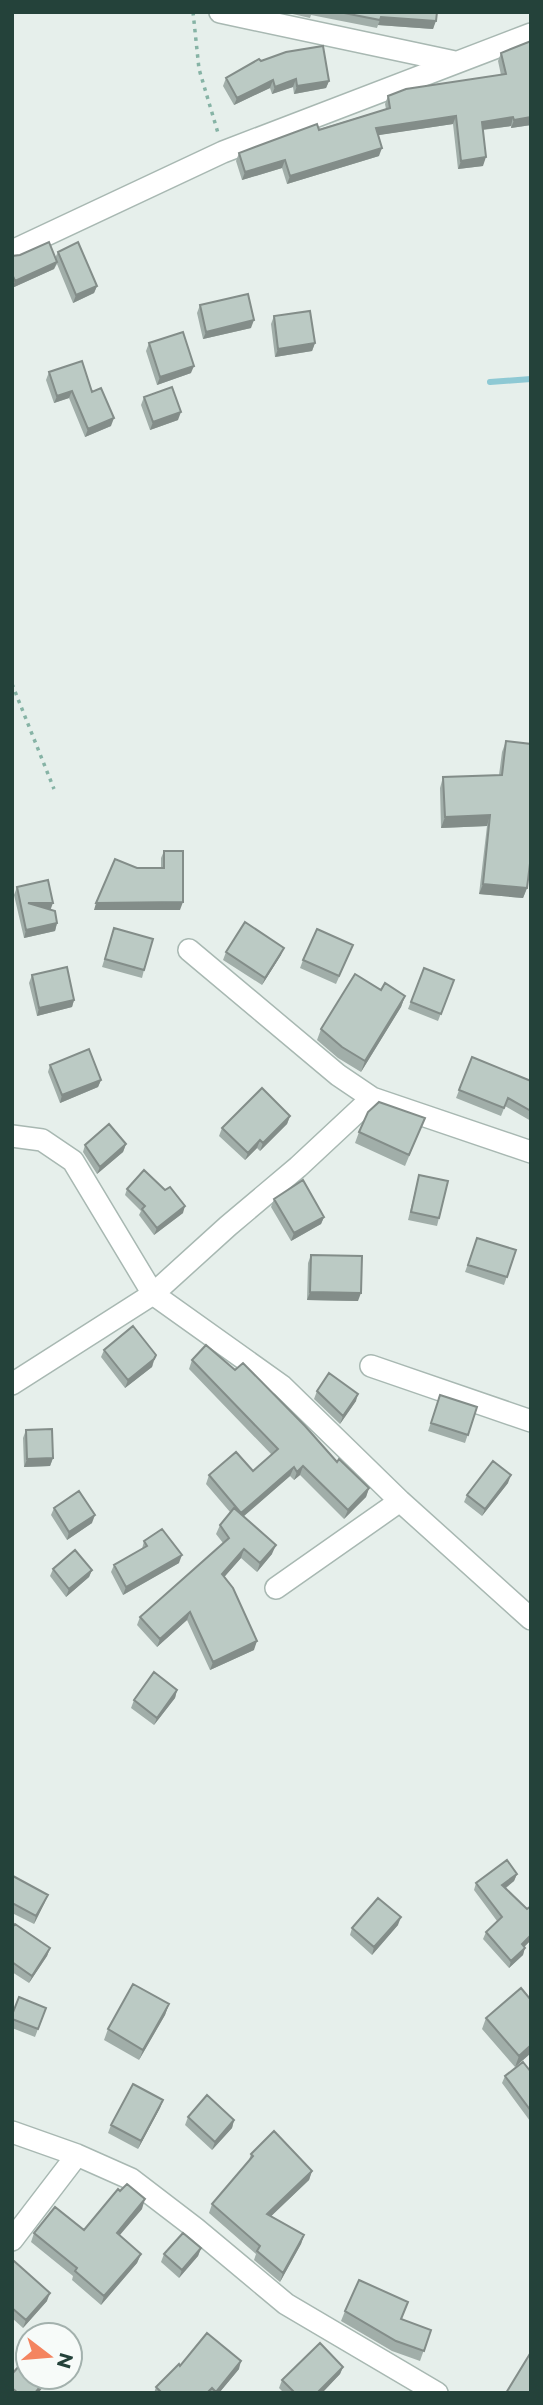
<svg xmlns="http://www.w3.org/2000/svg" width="543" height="2405" font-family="Montserrat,sans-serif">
<rect width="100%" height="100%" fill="#e6efeb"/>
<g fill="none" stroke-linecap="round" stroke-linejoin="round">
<path stroke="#8ec9d4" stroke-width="6" d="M 490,382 L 531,379"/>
<g stroke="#a8b8b2" stroke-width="24">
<path id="minor" d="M 220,12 L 455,62
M 12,251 L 223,152 L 531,34
M 189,950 L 338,1075 L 372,1098 L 531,1152
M 12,1136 L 42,1140 L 73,1161 L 153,1294 L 282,1386 L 400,1501 L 531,1619
M 371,1366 L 531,1421
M 12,1384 L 153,1294 L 228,1226 L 298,1167 L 372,1098
M 276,1588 L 400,1501
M 12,2132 L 77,2155 L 131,2179 L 195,2228 L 286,2304 L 437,2393
M 12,2240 L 77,2155"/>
</g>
<path stroke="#86b3a5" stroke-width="3.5" stroke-dasharray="3.5 5" stroke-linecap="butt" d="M 193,12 L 199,69 L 218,133
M 12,684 L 54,789"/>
<use href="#minor" stroke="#fff" stroke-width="21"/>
</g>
<path fill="#a1aea9" d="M 284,12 L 437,12 L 433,29 L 378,25 L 377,28 L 311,15 L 310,18 Z
M 531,41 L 531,125 L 511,128 L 511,126 L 483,130 L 483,166 L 458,169 L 453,124 L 378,135 L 379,156 L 287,184 L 282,168 L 242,180 L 236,161 L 239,153 L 386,109 L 385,104 L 388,96 L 501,75 L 498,61 L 501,53 Z
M 261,61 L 329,81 L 326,88 L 294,94 L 293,87 L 272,94 L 270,88 L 234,105 L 223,86 L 226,78 Z
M 58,252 L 97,286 L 94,293 L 73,303 L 57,264 L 54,269 L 12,288 L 12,256 L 55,258 Z
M 200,305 L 251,328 L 203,339 L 197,313 Z
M 274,316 L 315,343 L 312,351 L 275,357 L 271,324 Z
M 149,343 L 191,373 L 157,385 L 146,351 Z
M 49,372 L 92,392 L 111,426 L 85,437 L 69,398 L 54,403 L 46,380 Z
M 144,397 L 178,420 L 150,430 L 141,405 Z
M 506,741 L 527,888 L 523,898 L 479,894 L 487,826 L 441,828 L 440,788 L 443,777 L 499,775 L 502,752 Z
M 164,851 L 180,910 L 94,910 L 137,868 L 161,868 L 161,858 Z
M 17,887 L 51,909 L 57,923 L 55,931 L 24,938 L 14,895 Z
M 114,928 L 144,970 L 142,978 L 102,967 Z
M 353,945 L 336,984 L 300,968 L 303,960 Z
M 226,952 L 281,955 L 262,985 L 223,960 Z
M 424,968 L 454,980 L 438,1021 L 408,1009 Z
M 32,975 L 74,1000 L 72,1007 L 37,1016 L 29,983 Z
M 381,990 L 405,996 L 401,1007 L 361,1072 L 338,1058 L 317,1040 L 321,1029 Z
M 472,1057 L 531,1081 L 531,1121 L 505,1106 L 501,1116 L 456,1098 Z
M 50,1065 L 101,1080 L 98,1087 L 60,1103 L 48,1072 Z
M 290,1116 L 287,1124 L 260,1151 L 257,1148 L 245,1160 L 219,1136 L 222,1128 Z
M 425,1118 L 405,1166 L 355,1143 L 359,1132 Z
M 126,1144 L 123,1152 L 97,1174 L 83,1152 L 85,1145 Z
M 419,1175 L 439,1218 L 437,1226 L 408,1220 Z
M 127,1189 L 183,1213 L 154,1235 L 139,1215 L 141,1211 L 125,1195 Z
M 274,1199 L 324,1217 L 321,1224 L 291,1241 L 271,1207 Z
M 477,1238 L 516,1250 L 504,1285 L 465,1272 Z
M 311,1255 L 358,1301 L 307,1300 L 308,1263 Z
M 104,1350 L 156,1355 L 152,1367 L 125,1388 L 101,1357 Z
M 192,1360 L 337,1462 L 369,1488 L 366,1497 L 344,1519 L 300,1475 L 294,1480 L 290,1476 L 243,1517 L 272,1554 L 257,1572 L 241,1558 L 224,1577 L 254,1650 L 210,1670 L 187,1620 L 157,1647 L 137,1625 L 140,1617 L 223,1543 L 216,1534 L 220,1525 L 230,1512 L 206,1484 L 209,1475 L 253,1471 L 272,1455 L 189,1369 Z
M 317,1391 L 356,1401 L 340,1424 L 314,1399 Z
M 440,1395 L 477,1407 L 465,1443 L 428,1431 Z
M 26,1430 L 53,1458 L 50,1466 L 24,1467 L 23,1438 Z
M 508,1483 L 482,1516 L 464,1502 L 467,1495 Z
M 54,1508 L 92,1523 L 67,1540 L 51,1515 Z
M 144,1541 L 179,1563 L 123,1595 L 111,1572 L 114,1565 L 142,1549 Z
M 53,1569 L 92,1570 L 89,1577 L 66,1597 L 50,1576 Z
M 177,1690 L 175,1698 L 154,1725 L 131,1708 L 134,1700 Z
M 517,1874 L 514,1881 L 506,1888 L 527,1909 L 531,1906 L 531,1940 L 524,1947 L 523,1955 L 509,1968 L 483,1939 L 486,1932 L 497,1921 L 474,1890 L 476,1883 Z
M 12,1878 L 45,1902 L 34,1924 L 12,1913 Z
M 398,1925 L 372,1955 L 350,1935 L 352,1928 Z
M 12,1928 L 50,1948 L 47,1956 L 29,1983 L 12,1972 Z
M 531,2000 L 531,2053 L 515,2067 L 482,2029 L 486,2018 Z
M 169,2004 L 165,2015 L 139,2060 L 104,2040 L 108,2029 Z
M 46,2008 L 35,2037 L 12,2028 L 12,2015 Z
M 531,2072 L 531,2120 L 530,2121 L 502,2083 L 505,2076 Z
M 163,2100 L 160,2108 L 138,2149 L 108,2133 L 111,2125 Z
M 188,2117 L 234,2120 L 232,2128 L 212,2150 L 185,2125 Z
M 251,2154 L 312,2171 L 309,2180 L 271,2216 L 304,2235 L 301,2244 L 280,2282 L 254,2260 L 256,2254 L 209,2213 L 212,2204 L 248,2163 Z
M 142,2209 L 119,2235 L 141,2254 L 137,2263 L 101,2305 L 72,2280 L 73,2276 L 31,2242 L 34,2233 L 84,2230 Z
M 201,2248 L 198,2256 L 179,2278 L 161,2262 L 164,2254 Z
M 12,2263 L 47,2301 L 23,2328 L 12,2318 Z
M 408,2302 L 401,2320 L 431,2330 L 420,2361 L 392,2351 L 341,2321 L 345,2311 Z
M 180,2366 L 239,2369 L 219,2393 L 154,2393 L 156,2387 Z
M 343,2367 L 340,2374 L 322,2393 L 284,2393 L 279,2388 L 282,2380 Z"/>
<path fill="#838d89" d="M 381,17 L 436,21 L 433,29 L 378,25 Z
M 296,79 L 293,87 L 272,94 L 275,87 Z
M 273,80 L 270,88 L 234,105 L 237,98 Z
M 329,81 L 326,88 L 294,94 L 297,86 Z
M 456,116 L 453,124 L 373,136 L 376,128 Z
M 513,117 L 511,126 L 479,130 L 482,122 Z
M 531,117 L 531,125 L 511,128 L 514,120 Z
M 382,148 L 379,156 L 287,184 L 290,176 Z
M 486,157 L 483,166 L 458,169 L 461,161 Z
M 285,160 L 282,168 L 242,180 L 245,172 Z
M 57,262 L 54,269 L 12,288 L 15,281 Z
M 97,286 L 94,293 L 73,303 L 76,295 Z
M 254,320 L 251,328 L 203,339 L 206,332 Z
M 315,343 L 312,351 L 275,357 L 278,349 Z
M 194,366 L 191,373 L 157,385 L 160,377 Z
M 72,391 L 69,398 L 54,403 L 57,396 Z
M 181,412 L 178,420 L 150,430 L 153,422 Z
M 114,418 L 111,426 L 85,437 L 88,429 Z
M 490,815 L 487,826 L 441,828 L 445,817 Z
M 483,884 L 527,888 L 523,898 L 479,894 Z
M 183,902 L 180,910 L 94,910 L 96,903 Z
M 28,903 L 53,903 L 50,911 Z
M 57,923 L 55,931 L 24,938 L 26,930 Z
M 284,948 L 281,955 L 262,985 L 265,978 Z
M 405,996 L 401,1007 L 361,1072 L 365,1061 Z
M 74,1000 L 72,1007 L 37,1016 L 39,1008 Z
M 101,1080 L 98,1087 L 60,1103 L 62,1095 Z
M 290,1116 L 287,1124 L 260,1151 L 263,1143 Z
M 260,1140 L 257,1148 L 245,1160 L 248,1153 Z
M 126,1144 L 123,1152 L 97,1174 L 100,1167 Z
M 185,1206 L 183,1213 L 154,1235 L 157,1228 Z
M 324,1217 L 321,1224 L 291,1241 L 294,1233 Z
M 310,1292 L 361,1293 L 358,1301 L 307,1300 Z
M 154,1359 L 152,1367 L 125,1388 L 128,1380 Z
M 358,1394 L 356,1401 L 340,1424 L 343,1416 Z
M 53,1458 L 50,1466 L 24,1467 L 27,1459 Z
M 303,1466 L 300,1475 L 294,1480 L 297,1472 Z
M 294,1467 L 290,1476 L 238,1521 L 241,1513 Z
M 511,1475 L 508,1483 L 482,1516 L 485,1509 Z
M 369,1488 L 366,1497 L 344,1519 L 348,1510 Z
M 95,1515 L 92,1523 L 67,1540 L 69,1532 Z
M 276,1545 L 272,1554 L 257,1572 L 260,1563 Z
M 244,1549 L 241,1558 L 219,1583 L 222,1574 Z
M 182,1555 L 179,1563 L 123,1595 L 126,1587 Z
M 92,1570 L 89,1577 L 66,1597 L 69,1589 Z
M 190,1612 L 187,1620 L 157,1647 L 160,1639 Z
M 257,1641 L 254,1650 L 210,1670 L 213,1662 Z
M 177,1690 L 175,1698 L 154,1725 L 157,1718 Z
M 517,1874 L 514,1881 L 500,1892 L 502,1885 Z
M 48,1895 L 45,1902 L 34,1924 L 36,1916 Z
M 401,1917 L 398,1925 L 372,1955 L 374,1947 Z
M 531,1935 L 531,1940 L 519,1952 L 522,1944 Z
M 50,1948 L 47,1956 L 29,1983 L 32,1976 Z
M 525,1948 L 523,1955 L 509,1968 L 511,1961 Z
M 169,2004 L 165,2015 L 139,2060 L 143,2050 Z
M 531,2045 L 531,2053 L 515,2067 L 519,2056 Z
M 163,2100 L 160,2108 L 138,2149 L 141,2141 Z
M 234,2120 L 232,2128 L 212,2150 L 215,2142 Z
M 312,2171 L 309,2180 L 264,2223 L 267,2214 Z
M 145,2199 L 142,2209 L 114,2242 L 117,2233 Z
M 304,2235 L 301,2244 L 280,2282 L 283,2273 Z
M 201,2248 L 198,2256 L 179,2278 L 182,2270 Z
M 141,2254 L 137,2263 L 101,2305 L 104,2296 Z
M 50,2293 L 47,2301 L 23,2328 L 26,2320 Z
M 241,2361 L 239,2369 L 219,2393 L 216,2393 Z
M 343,2367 L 340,2374 L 322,2393 L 317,2393 Z
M 48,2377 L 46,2384 L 38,2393 L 35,2393 Z"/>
<path fill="#bbcac4" stroke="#838d89" stroke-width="2" d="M 339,12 L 437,12 L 436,21 L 381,17 L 380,20 Z
M 531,41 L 531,117 L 514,120 L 513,117 L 482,122 L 486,157 L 461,161 L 456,116 L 376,128 L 382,148 L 290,176 L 285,160 L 245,172 L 239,153 L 317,124 L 319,130 L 390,108 L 388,96 L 406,89 L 506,74 L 501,53 Z
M 323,46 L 329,81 L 297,86 L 296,79 L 275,87 L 273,80 L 237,98 L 226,78 L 259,59 L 261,61 L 286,52 Z
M 49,242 L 57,262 L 15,281 L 12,274 L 12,256 L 20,255 Z
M 78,242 L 97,286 L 76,295 L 58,252 Z
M 248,294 L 254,320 L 206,332 L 200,305 Z
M 310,311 L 315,343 L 278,349 L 274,316 Z
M 183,332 L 194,366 L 160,377 L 149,343 Z
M 82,361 L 92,392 L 101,388 L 114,418 L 88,429 L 72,391 L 57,396 L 49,372 Z
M 172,387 L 181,412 L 153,422 L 144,397 Z
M 506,741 L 531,744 L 531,855 L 527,888 L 483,884 L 490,815 L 445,817 L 443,777 L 502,775 Z
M 164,851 L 183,851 L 183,902 L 96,903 L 115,859 L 137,868 L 164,868 Z
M 48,880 L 53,903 L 28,903 L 55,911 L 57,923 L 26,930 L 17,887 Z
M 245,922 L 284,948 L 265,978 L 226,952 Z
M 114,928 L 153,939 L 144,970 L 105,959 Z
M 317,929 L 353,945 L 339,976 L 303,960 Z
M 67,967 L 74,1000 L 39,1008 L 32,975 Z
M 424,968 L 454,980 L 441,1014 L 411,1002 Z
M 355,974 L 381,990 L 385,983 L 405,996 L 365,1061 L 342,1047 L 321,1029 Z
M 89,1049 L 101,1080 L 62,1095 L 50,1065 Z
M 472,1057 L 531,1081 L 531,1111 L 508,1098 L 504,1108 L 459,1090 Z
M 262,1088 L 290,1116 L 263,1143 L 260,1140 L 248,1153 L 222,1128 Z
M 379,1102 L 425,1118 L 409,1155 L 359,1132 L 368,1112 Z
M 109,1124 L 126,1144 L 100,1167 L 85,1145 Z
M 144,1170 L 165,1190 L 170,1187 L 185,1206 L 157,1228 L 142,1209 L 145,1206 L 127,1189 Z
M 419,1175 L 448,1181 L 439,1218 L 411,1212 Z
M 303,1180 L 324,1217 L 294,1233 L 274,1199 Z
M 477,1238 L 516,1250 L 507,1277 L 468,1265 Z
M 311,1255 L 362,1256 L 361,1293 L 310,1292 Z
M 133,1326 L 156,1355 L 154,1359 L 128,1380 L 104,1350 Z
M 206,1345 L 235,1370 L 243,1363 L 305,1426 L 337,1462 L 339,1459 L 369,1488 L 348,1510 L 303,1466 L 297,1472 L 294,1467 L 241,1513 L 209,1475 L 236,1452 L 253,1471 L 278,1449 L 192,1360 Z
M 329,1373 L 358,1394 L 343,1416 L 317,1391 Z
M 440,1395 L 477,1407 L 468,1435 L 431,1423 Z
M 52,1429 L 53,1458 L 27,1459 L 26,1430 Z
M 493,1461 L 511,1475 L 485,1509 L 467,1495 Z
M 79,1491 L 95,1515 L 69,1532 L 54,1508 Z
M 234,1508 L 276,1545 L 260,1563 L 244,1549 L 222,1574 L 233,1588 L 257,1641 L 213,1662 L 190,1612 L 160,1639 L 140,1617 L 229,1538 L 220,1525 Z
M 162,1529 L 182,1555 L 126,1587 L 114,1565 L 147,1546 L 144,1541 Z
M 75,1550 L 92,1570 L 69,1589 L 53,1569 Z
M 154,1672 L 177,1690 L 157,1718 L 134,1700 Z
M 507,1860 L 517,1874 L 502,1885 L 527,1909 L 531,1906 L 531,1935 L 522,1944 L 525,1948 L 511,1961 L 486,1932 L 502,1917 L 476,1883 Z
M 13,1876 L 48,1895 L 36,1916 L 12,1903 L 12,1878 Z
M 378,1898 L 401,1917 L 374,1947 L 352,1928 Z
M 15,1924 L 50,1948 L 32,1976 L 12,1962 L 12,1928 Z
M 133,1984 L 169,2004 L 143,2050 L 108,2029 Z
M 521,1988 L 531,2000 L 531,2045 L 519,2056 L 486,2018 Z
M 19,1997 L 46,2008 L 38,2029 L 12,2019 L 12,2015 Z
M 523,2062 L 531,2072 L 531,2111 L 505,2076 Z
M 133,2084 L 163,2100 L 141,2141 L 111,2125 Z
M 207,2095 L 234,2120 L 215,2142 L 188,2117 Z
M 274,2131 L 312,2171 L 267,2214 L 304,2235 L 283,2273 L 257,2251 L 260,2246 L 212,2204 L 253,2156 L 251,2154 Z
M 127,2184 L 145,2199 L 117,2233 L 141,2254 L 104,2296 L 75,2271 L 77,2268 L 34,2233 L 55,2207 L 84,2230 L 118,2189 L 120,2191 Z
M 183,2233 L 201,2248 L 182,2270 L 164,2254 Z
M 14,2261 L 50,2293 L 26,2320 L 12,2308 L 12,2263 Z
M 359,2280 L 408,2302 L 401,2319 L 431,2330 L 424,2351 L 396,2341 L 345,2311 Z
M 207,2333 L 241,2361 L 216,2392 L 212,2388 L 207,2393 L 162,2393 L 156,2387 L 179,2364 L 180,2366 Z
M 320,2343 L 343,2367 L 317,2393 L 295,2393 L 282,2380 Z
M 531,2352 L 531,2393 L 506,2393 Z
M 27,2357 L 28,2358 L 28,2377 L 48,2377 L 35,2393 L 18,2393 L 12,2388 L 12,2374 Z"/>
<rect width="543" height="2405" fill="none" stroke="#24423a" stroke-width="28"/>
<g transform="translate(49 2356) rotate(106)"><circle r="33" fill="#f7fbf9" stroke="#a3b1ad" stroke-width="2"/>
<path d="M0-5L12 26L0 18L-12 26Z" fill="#f4845f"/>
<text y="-10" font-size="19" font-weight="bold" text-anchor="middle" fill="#24423a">N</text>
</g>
</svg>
